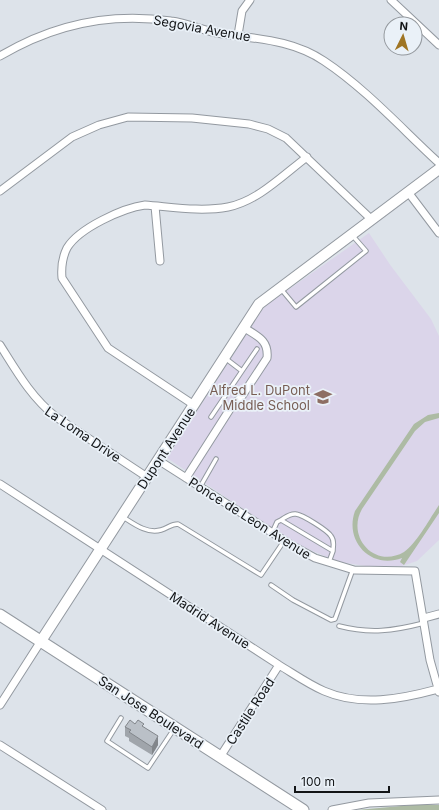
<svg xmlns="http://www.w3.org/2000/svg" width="439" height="810" font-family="Inter,sans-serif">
<rect width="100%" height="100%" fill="#dde3ea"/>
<path fill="#dbd5ea" d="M 369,233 L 391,266 L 431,319 L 439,336 L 439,540 L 417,561 L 402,566 L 373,567 L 339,562 L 296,544 L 167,458 L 262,310 L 268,304 Z"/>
<path fill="#adbba4" d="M 439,413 L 439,418 L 425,422 L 415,431 L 362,509 C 346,537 375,569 404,552 C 417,543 430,518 439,505 L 439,513 L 404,565 L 400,562 L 402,558 C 371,570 344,541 355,511 L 414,424 L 428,415 Z
M 412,805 L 439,805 L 439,810 L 357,810 Z"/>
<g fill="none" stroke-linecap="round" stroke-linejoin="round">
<g stroke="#9399a0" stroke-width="5.5">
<path id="lane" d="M 281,289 L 296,307 L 366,251 L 352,235
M 242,371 L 257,349
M 211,417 L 242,371 L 225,358
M 200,487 L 216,459
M 123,517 C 134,524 147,534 161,530 C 168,528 171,524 178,524 L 261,575 L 284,541
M 281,520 C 286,517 290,513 296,514 C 303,515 327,530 331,536 C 335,541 333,545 333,551
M 272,533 L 277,522 L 281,520 L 333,551 L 329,562
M 271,585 L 293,600 L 331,620 L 335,619 L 353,569
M 339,626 C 370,634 393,631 424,623
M 121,718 L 107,741 L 148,768 L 174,729"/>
</g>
<g stroke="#9399a0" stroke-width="9">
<path id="street" d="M 391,0 L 439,45
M 238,35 L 242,11 L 250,0
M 0,56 C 52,25 110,12 171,21 C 187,23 202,30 217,33 C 255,39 291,39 324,61 C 365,88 403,130 439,163
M 0,191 L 72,137 L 99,125 L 128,117 L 192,118 L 249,124 L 268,129 L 286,138 L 371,219
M 408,192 L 439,233
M 155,206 L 160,261
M 0,345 C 17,372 31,397 56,417 L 147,477
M 194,405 L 108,348 L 62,278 C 61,267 62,258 67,248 C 79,228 123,208 145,205 C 172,207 201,212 228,207 C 258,201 283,175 307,157
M 158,460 L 293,546 L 315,558 L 354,570 L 415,571 L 430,660 L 439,692
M 186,478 L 230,409 L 242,396 L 267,358 C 269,340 257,336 243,327
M 0,484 L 279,665 C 294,674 308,684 324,691 C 361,707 401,699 438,689
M 424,618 L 439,614
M 0,705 L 41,641
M 0,745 L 102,810
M 220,757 L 279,665
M 332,810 L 369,803 L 439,800"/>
</g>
<g stroke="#9399a0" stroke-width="12">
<path id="secondary" d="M 41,641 L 259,304 L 439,169"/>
</g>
<g stroke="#9399a0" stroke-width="13">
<path id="primary" d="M 0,615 L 303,810"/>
</g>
<use href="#lane" stroke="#fff" stroke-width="3.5"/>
<use href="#street" stroke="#fff" stroke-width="7"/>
<use href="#secondary" stroke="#fff" stroke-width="10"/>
<use href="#primary" stroke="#fff" stroke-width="11"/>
</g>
<path fill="#a0a5ab" d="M 135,724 L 144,727 L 158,745 L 152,755 L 129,741 L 129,738 L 125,736 L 125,727 Z"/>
<path fill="#82868b" d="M 158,736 L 158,745 L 152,755 L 152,747 Z"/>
<path fill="#bac0c7" stroke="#82868b" d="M 130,720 L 135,724 L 138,720 L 144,724 L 142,726 L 158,736 L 152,747 L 129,732 L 131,730 L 125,727 Z"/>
<defs>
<g id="school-bare" transform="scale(1.38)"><path d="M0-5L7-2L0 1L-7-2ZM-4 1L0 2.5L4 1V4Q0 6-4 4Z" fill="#8d6e63" stroke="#eaf1f8" stroke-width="2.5" paint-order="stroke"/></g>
</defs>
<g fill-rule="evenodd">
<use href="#school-bare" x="323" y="397"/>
</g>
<g text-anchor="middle" stroke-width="3.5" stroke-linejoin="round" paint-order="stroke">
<g font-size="13" fill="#121416" stroke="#eaf1f8">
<text transform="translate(202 28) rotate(10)" y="5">Segovia Avenue</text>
<text transform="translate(83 434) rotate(34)" y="5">La Loma Drive</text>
<text transform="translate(166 448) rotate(-57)" y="5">Dupont Avenue</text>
<text transform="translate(250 518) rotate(32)" y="5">Ponce de Leon Avenue</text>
<text transform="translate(210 620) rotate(33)" y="5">Madrid Avenue</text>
<text transform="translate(250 711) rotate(-57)" y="5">Castile Road</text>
<text transform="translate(151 712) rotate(33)" y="5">San Jose Boulevard</text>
</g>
<g font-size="13" fill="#785e54" stroke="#eaf1f8" text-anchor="end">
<text x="310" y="395">Alfred L. DuPont<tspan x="310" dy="15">Middle School</tspan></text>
</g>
</g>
<g transform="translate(403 36) rotate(5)"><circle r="19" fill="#eaf1f8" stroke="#94999e"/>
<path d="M0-3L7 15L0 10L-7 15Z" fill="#9f7524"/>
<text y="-6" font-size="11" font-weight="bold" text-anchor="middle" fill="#121416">N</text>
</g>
<path d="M295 786v6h94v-6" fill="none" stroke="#121416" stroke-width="2"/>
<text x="301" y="786" font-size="12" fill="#121416" stroke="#eaf1f8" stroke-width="3" paint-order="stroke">100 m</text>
</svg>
